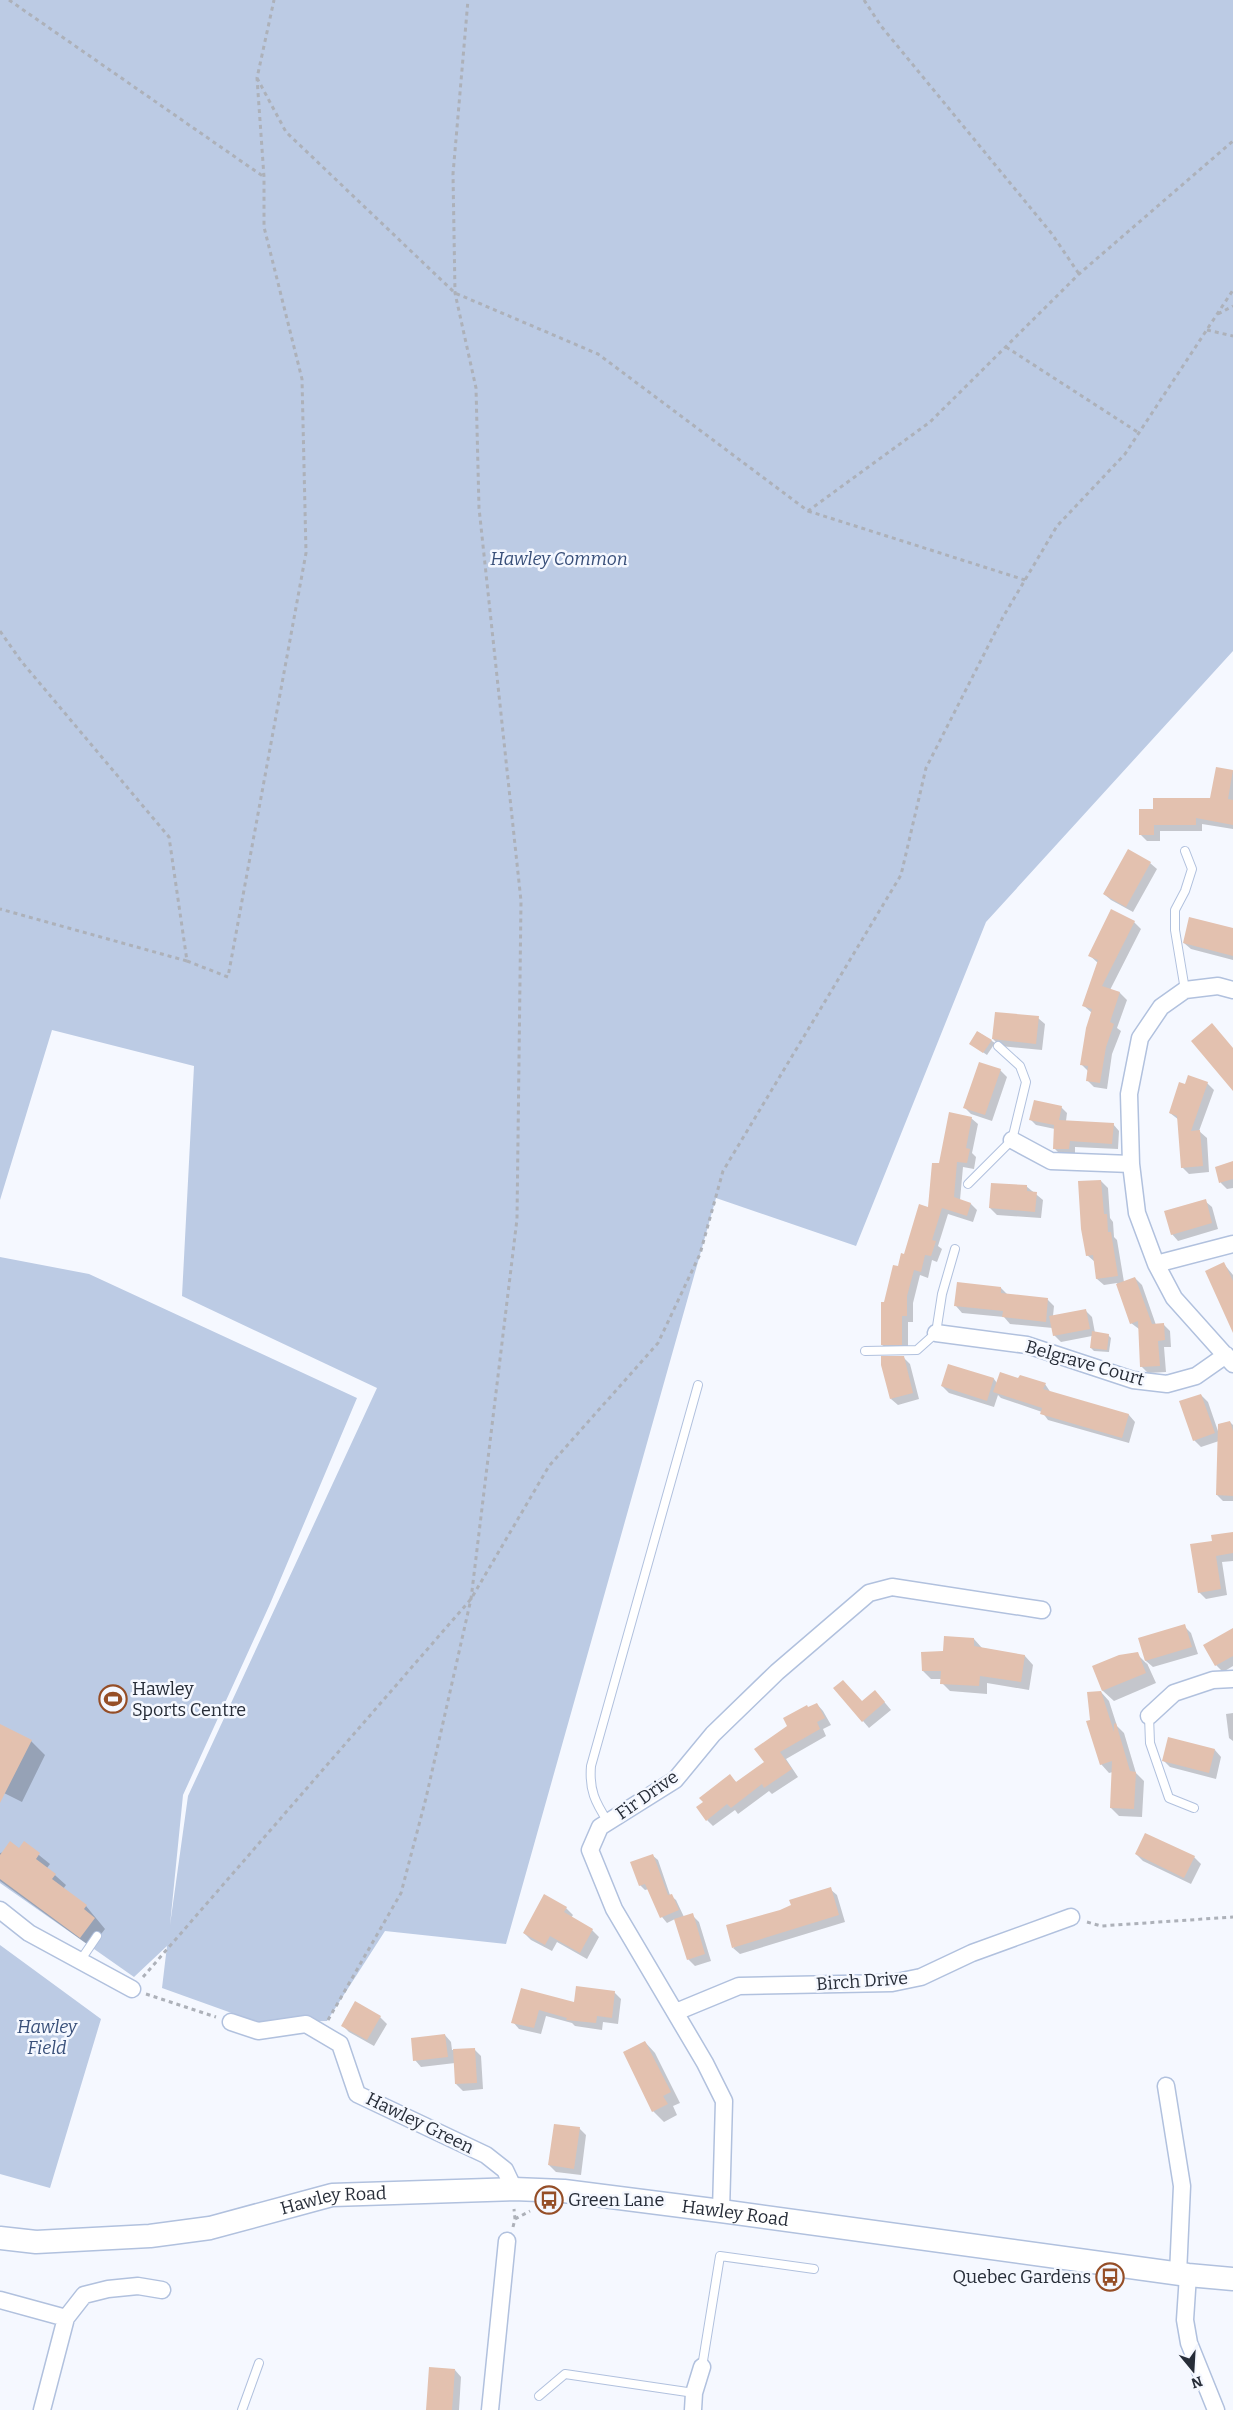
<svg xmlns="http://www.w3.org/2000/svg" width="1233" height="2410" font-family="Bitter,serif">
<rect width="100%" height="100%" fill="#f5f8ff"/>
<path fill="#bccbe4" d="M 0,0 L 1233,0 L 1233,651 L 986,922 L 856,1246 L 716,1198 L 506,1944 L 385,1931 L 327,2021 L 257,2022 L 162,1988 L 167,1946 L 134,1977 L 0,1883 L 0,1257 L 89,1274 L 357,1398 L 270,1604 L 183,1795 L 170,1925 L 188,1796 L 377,1388 L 182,1296 L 194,1066 L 52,1030 L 0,1200 Z
M 0,1945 L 101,2019 L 50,2188 L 0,2174 Z"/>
<path fill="#0003" d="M 1217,768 L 1233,771 L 1233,829 L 1202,824 L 1202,831 L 1160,831 L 1160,841 L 1147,841 L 1140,834 L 1155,810 L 1211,799 Z
M 1150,863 L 1157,869 L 1133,912 L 1111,900 L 1104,894 Z
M 1134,922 L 1141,929 L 1110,990 L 1120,993 L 1127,1000 L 1117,1028 L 1121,1031 L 1112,1054 L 1107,1089 L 1094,1087 L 1087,1080 L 1089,1072 L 1081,1064 L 1092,1013 L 1083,1005 L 1098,963 L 1089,955 Z
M 1233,929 L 1233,960 L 1191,949 L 1184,943 Z
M 1038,1018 L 1045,1024 L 1042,1050 L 1000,1046 L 993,1039 Z
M 978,1032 L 995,1043 L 987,1055 L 971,1044 Z
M 1000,1070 L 1007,1077 L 992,1121 L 971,1114 L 964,1107 Z
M 1207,1083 L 1214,1090 L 1199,1131 L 1207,1138 L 1209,1172 L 1189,1174 L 1182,1167 L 1179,1120 L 1170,1113 L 1185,1085 Z
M 1061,1107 L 1067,1113 L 1066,1121 L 1113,1124 L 1119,1131 L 1118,1149 L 1075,1147 L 1075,1155 L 1060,1154 L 1054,1148 L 1055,1129 L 1036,1125 L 1030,1119 Z
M 971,1118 L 978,1124 L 972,1153 L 976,1157 L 974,1169 L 963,1167 L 960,1200 L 971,1204 L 977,1210 L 973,1222 L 948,1214 L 938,1246 L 942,1249 L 937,1262 L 932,1260 L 928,1278 L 920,1275 L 913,1303 L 913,1322 L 908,1322 L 908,1351 L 889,1351 L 882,1345 L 885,1303 L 899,1268 L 930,1209 L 940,1164 Z
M 1233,1163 L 1233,1188 L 1227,1189 L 1221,1183 L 1216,1168 Z
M 1101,1181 L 1108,1188 L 1110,1218 L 1113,1222 L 1114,1237 L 1117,1240 L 1124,1282 L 1135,1278 L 1142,1285 L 1156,1325 L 1164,1325 L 1170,1331 L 1171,1347 L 1164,1347 L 1166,1372 L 1148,1373 L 1141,1366 L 1139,1329 L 1131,1323 L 1117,1283 L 1104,1285 L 1097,1279 L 1095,1262 L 1087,1255 Z
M 1026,1186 L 1043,1200 L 1041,1218 L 997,1215 L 990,1208 Z
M 1205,1201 L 1212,1207 L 1218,1229 L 1178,1241 L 1172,1234 Z
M 1224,1264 L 1233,1275 L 1233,1319 Z
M 1001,1288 L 1008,1295 L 1048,1300 L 1054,1306 L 1053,1316 L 1085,1310 L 1092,1317 L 1095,1333 L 1108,1335 L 1111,1338 L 1109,1352 L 1094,1351 L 1091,1348 L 1092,1336 L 1061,1342 L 1054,1335 L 1053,1328 L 1010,1324 L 1004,1317 L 962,1313 L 956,1306 Z
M 903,1357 L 910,1364 L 919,1399 L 898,1405 L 891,1399 Z
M 949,1365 L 994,1379 L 997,1383 L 1019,1379 L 1045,1384 L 1051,1393 L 1129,1415 L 1135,1422 L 1129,1443 L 1048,1420 L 1042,1412 L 1001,1398 L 998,1395 L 994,1407 L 949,1393 L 942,1386 Z
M 1201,1395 L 1208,1402 L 1219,1434 L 1230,1422 L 1233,1425 L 1233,1501 L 1223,1501 L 1217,1495 L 1219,1441 L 1201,1447 L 1194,1440 Z
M 1233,1533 L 1233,1561 L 1222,1562 L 1227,1595 L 1206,1599 L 1199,1592 L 1213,1542 Z
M 1184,1626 L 1191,1633 L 1198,1654 L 1153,1667 L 1146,1661 L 1140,1639 Z
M 1233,1629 L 1233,1666 L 1223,1672 L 1216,1665 Z
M 974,1639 L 982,1648 L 1025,1656 L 1033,1665 L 1029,1690 L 987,1683 L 987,1694 L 950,1691 L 942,1683 L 942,1679 L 931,1679 L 923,1671 Z
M 1137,1654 L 1147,1664 L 1146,1661 L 1156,1683 L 1114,1701 L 1103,1691 L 1094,1667 Z
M 1101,1692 L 1109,1701 L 1117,1726 L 1124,1733 L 1136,1773 L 1144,1781 L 1142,1817 L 1119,1816 L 1111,1808 L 1113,1772 L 1109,1773 L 1101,1764 Z
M 881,1698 L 891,1710 L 869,1728 L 863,1721 L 863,1702 Z
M 817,1704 L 823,1711 L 831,1725 L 823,1729 L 826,1736 L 786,1759 L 798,1777 L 772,1794 L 769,1791 L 738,1814 L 735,1810 L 713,1826 L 707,1820 L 730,1776 L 737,1783 L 766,1763 L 789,1727 L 809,1708 Z
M 1233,1713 L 1233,1741 L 1229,1738 L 1226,1714 Z
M 0,1725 L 31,1741 L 45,1755 L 22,1802 L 0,1791 Z
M 1215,1750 L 1221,1757 L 1216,1779 L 1170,1767 L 1163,1760 Z
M 24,1843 L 50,1864 L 47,1868 L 66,1885 L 63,1889 L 86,1906 L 105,1929 L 91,1947 L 0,1881 L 0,1853 L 20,1849 Z
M 1136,1854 L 1194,1857 L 1201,1864 L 1191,1884 L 1143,1861 Z
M 652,1855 L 658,1860 L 670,1895 L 676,1900 L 684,1917 L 692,1915 L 699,1922 L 711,1961 L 695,1966 L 688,1959 L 675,1919 L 667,1923 L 662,1917 L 649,1889 L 645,1890 L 640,1885 Z
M 830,1889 L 837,1895 L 845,1922 L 740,1954 L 733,1948 L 781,1911 Z
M 566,1908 L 573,1915 L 571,1918 L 592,1930 L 599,1937 L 587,1959 L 557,1942 L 552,1951 L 531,1940 L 524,1933 Z
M 522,1990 L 575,2004 L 614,1992 L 621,1999 L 618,2024 L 603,2022 L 602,2030 L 575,2026 L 572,2023 L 546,2016 L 541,2034 L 519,2029 L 513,2022 Z
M 380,2017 L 387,2024 L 374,2046 L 349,2032 L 342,2025 Z
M 445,2035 L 451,2042 L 452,2050 L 474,2049 L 481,2056 L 483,2089 L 463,2091 L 456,2084 L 455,2063 L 421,2067 L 415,2060 Z
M 645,2042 L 655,2053 L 680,2103 L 673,2106 L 677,2115 L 664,2122 L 653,2111 L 624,2052 Z
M 579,2128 L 586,2135 L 581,2175 L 556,2172 L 549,2165 Z
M 455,2370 L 461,2377 L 459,2410 L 427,2410 Z"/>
<path fill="#e3c1af" d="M 1216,767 L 1233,770 L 1228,799 L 1233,800 L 1233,825 L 1196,818 L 1196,825 L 1154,825 L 1154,835 L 1139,835 L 1139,809 L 1153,809 L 1153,798 L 1210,798 Z
M 1128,849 L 1151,862 L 1126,907 L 1103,894 Z
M 1111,909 L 1135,921 L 1102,986 L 1120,992 L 1110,1022 L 1114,1024 L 1106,1047 L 1100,1083 L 1086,1081 L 1088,1066 L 1080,1065 L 1086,1028 L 1092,1009 L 1082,1006 L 1098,960 L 1088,956 Z
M 1189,917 L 1233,928 L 1233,956 L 1183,943 Z
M 995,1012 L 1039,1016 L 1036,1044 L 992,1039 Z
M 1212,1023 L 1233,1048 L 1233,1091 L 1191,1041 Z
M 977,1031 L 992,1040 L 983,1053 L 969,1044 Z
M 979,1062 L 1001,1069 L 985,1115 L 963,1108 Z
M 1188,1075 L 1208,1082 L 1191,1131 L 1200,1130 L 1203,1166 L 1181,1168 L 1177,1116 L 1169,1113 L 1179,1082 L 1185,1084 Z
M 1034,1100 L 1062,1106 L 1059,1120 L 1114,1123 L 1112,1144 L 1070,1141 L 1069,1149 L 1053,1149 L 1054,1125 L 1029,1120 Z
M 949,1112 L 972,1117 L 966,1148 L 970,1149 L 967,1163 L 957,1162 L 954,1197 L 971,1203 L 967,1216 L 942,1208 L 932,1240 L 936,1241 L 931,1256 L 925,1255 L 921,1272 L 914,1270 L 907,1296 L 907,1316 L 902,1316 L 902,1345 L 881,1345 L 881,1302 L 884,1302 L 893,1265 L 898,1266 L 901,1253 L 904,1254 L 919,1204 L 928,1207 L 932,1163 L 939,1163 Z
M 1233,1161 L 1233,1179 L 1219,1183 L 1215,1167 Z
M 1101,1180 L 1104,1214 L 1107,1214 L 1108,1232 L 1111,1232 L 1118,1276 L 1096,1279 L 1093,1255 L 1086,1256 L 1081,1229 L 1078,1181 Z
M 991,1183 L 1027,1185 L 1027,1191 L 1037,1192 L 1035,1212 L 989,1208 Z
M 1206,1199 L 1212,1223 L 1171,1235 L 1164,1211 Z
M 1224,1262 L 1233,1281 L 1233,1333 L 1205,1271 Z
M 1135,1277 L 1152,1324 L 1164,1323 L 1165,1340 L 1158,1341 L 1160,1366 L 1140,1367 L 1138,1321 L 1130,1324 L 1116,1284 Z
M 957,1282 L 1001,1287 L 1001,1293 L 1048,1298 L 1046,1322 L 1002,1317 L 1003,1311 L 954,1306 Z
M 1086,1309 L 1090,1329 L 1053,1336 L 1049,1316 Z
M 1092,1331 L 1109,1334 L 1107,1350 L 1090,1348 Z
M 881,1356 L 904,1356 L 913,1393 L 890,1399 L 881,1365 Z
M 948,1364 L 994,1378 L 987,1401 L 941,1386 Z
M 1000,1372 L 1018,1378 L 1020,1375 L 1046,1383 L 1043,1389 L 1129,1414 L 1122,1438 L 1040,1414 L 1042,1408 L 993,1392 Z
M 1201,1394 L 1215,1433 L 1193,1441 L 1179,1401 Z
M 1230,1421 L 1233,1431 L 1233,1496 L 1216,1495 L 1218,1424 Z
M 1233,1532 L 1233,1553 L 1216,1556 L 1221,1589 L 1198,1593 L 1190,1544 L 1212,1541 L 1211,1535 Z
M 1185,1624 L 1192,1647 L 1145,1661 L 1138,1638 Z
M 1233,1628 L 1233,1656 L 1215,1666 L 1203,1645 Z
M 944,1636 L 974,1638 L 974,1646 L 1025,1655 L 1021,1682 L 980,1676 L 979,1686 L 940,1684 L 941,1671 L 922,1671 L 921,1652 L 943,1651 Z
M 1138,1652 L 1146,1673 L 1102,1691 L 1092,1666 L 1119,1655 Z
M 843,1680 L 862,1701 L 875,1690 L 885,1702 L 862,1722 L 833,1688 Z
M 1101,1691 L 1114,1732 L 1114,1724 L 1116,1723 L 1130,1771 L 1136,1772 L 1134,1809 L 1110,1808 L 1112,1761 L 1100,1765 L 1086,1721 L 1090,1720 L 1087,1692 Z
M 817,1703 L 825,1718 L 817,1722 L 820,1729 L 780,1752 L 792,1769 L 764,1788 L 762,1784 L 731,1808 L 727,1804 L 706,1821 L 696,1807 L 703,1802 L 699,1798 L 730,1774 L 736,1782 L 764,1762 L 754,1749 L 787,1726 L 783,1718 L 807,1705 L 808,1707 Z
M 0,1724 L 32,1740 L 0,1803 Z
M 1168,1737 L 1215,1749 L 1209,1773 L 1162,1761 Z
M 1145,1833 L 1195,1856 L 1184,1878 L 1135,1854 Z
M 10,1841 L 19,1848 L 24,1841 L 40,1853 L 36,1859 L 56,1874 L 52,1879 L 87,1905 L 84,1909 L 95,1918 L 80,1938 L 0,1879 L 0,1855 Z
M 653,1854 L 668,1895 L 672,1894 L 679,1910 L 660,1918 L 645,1884 L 639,1886 L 630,1862 Z
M 831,1887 L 839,1915 L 732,1948 L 726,1925 L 780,1910 L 791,1905 L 789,1900 Z
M 544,1894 L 567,1907 L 564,1912 L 593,1929 L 580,1953 L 550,1936 L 545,1945 L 523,1933 Z
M 693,1913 L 705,1954 L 687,1960 L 674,1919 Z
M 576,1986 L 615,1991 L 612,2018 L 597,2016 L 596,2023 L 566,2020 L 567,2018 L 539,2010 L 534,2028 L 511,2023 L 521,1988 L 574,2002 Z
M 355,2001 L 381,2016 L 367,2040 L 341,2026 Z
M 445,2034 L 448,2057 L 413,2061 L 411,2038 Z
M 645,2041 L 671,2092 L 663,2096 L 668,2104 L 652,2112 L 623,2052 Z
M 475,2048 L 477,2083 L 455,2084 L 453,2049 Z
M 554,2124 L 580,2127 L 574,2169 L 548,2165 Z
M 429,2367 L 455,2369 L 452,2410 L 426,2410 Z"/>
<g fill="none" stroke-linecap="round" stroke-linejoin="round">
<g stroke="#b1c1de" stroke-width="10">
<path id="service" d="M 1185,851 L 1192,869 L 1185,891 L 1175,910 L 1175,930 L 1185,990
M 968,1184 L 1012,1140 L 1026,1082 L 1020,1066 L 998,1046
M 865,1351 L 917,1350 L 936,1333 L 942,1294 L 955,1249
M 1149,1716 L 1150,1743 L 1169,1798 L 1194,1808
M 608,1822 C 595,1802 589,1790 591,1766 L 698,1385
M 80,1961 L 97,1936
M 702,2367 L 720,2256 L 814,2269
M 539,2396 L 565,2374 L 694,2393
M 242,2410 L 259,2363"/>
</g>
<g stroke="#b1c1de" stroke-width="19">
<path id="minor" d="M 1233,990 L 1218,986 L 1185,990 L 1161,1007 L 1140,1038 L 1129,1094 L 1131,1164 L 1137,1213 L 1156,1264 L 1174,1298 L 1233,1364
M 1012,1140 L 1051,1161 L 1131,1164
M 1156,1264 L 1233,1244
M 936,1333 L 1027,1345 L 1133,1380 L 1167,1384 L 1196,1376 L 1226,1355
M 1149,1716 L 1174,1693 L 1213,1680 L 1233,1679
M 0,1910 L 29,1933 L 132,1989
M 676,2012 L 739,1986 L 892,1983 L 921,1977 L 972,1953 L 1071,1917
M 231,2022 L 258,2031 L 306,2024 L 340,2044 L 357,2094 L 486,2155 L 505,2170 L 514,2189
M 1166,2086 L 1182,2186 L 1178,2274
M 721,2211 L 724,2101 L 705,2063 L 614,1909 L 590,1850 L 600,1827 L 675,1780 L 713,1734 L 777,1672 L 869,1593 L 892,1587 L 1042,1610
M 1188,2275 L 1185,2320 L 1189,2343 L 1216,2410
M 0,2300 L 66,2318 L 42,2410
M 66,2318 L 84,2295 L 108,2289 L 138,2286 L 162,2290
M 490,2410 L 507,2241
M 693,2410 L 694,2393 L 702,2367"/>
</g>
<g stroke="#b1c1de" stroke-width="25">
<g id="secondary">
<path id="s1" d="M 0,2238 L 36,2242 L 150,2236 L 210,2228 L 332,2195 L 514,2189 L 564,2191 L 721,2211 L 1188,2275 L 1233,2279"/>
</g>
</g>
<path stroke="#adb1b9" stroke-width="3" stroke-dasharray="4 4" stroke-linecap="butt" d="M 9,0 L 264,177
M 864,0 L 881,26 L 1052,234 L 1079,274
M 257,78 L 286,132 L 455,293 L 598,354 L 808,511 L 930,422 L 1079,274 L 1233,141
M 1218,314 L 1233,306
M 1207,330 L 1233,336
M 1006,347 L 1139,433
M 808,511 L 1025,580
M 0,631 L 21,661 L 169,837 L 187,961 L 0,909
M 187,961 L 228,977 L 306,553 L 302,379 L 264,227 L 264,177 L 257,78 L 274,0
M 1087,1922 L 1101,1926 L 1233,1917
M 143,1977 L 471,1599 L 549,1466 L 658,1343 L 700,1254 L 723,1171 L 901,875 L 926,768 L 1003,617 L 1057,526 L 1125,454 L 1233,290
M 146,1994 L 216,2017
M 328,2020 L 401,1893 L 426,1798 L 471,1599 L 517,1219 L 521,901 L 479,508 L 476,388 L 455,293 L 453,174 L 468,0
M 515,2219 L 530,2211
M 513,2227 L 515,2219 L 514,2209"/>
<use href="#service" stroke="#fff" stroke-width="8"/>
<use href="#minor" stroke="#fff" stroke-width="16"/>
<use href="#secondary" stroke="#fff" stroke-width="22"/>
</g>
<defs>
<g id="stadium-ring" transform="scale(1.4375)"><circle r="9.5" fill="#f5f8ff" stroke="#954e27" stroke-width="1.5"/><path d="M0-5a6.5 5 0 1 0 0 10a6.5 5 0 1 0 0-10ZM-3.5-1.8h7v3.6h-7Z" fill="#954e27"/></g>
<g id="bus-ring" transform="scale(1.4375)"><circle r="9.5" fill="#f5f8ff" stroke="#954e27" stroke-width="1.5"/><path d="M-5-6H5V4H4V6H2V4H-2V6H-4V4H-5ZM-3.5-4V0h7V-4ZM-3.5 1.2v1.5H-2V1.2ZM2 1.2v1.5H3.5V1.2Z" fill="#954e27"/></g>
</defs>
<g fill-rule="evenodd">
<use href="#stadium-ring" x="113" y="1699"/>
<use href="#bus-ring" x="549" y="2200"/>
<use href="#bus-ring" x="1110" y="2277"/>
</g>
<g text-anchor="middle" stroke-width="5" stroke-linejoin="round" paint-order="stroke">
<g font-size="18" font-style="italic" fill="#384f79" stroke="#f5f8ff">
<text x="559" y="565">Hawley Common</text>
<text x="47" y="2033">Hawley<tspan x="47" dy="21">Field</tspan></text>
</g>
<g font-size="18" fill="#272d38" stroke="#f5f8ff">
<text transform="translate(1085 1363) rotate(16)" y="6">Belgrave Court</text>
<text transform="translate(647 1795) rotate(-35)" y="6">Fir Drive</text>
<text transform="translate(862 1981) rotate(-4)" y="6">Birch Drive</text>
<text transform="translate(420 2123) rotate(26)" y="6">Hawley Green</text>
<text dy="6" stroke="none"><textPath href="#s1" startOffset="338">Hawley Road</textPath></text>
<text dy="6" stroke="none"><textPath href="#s1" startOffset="742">Hawley Road</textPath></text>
</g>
<g font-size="18" fill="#272d38" stroke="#f5f8ff" text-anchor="start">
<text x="132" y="1695">Hawley<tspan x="132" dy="21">Sports Centre</tspan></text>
<text x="568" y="2206">Green Lane</text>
<text x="1091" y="2283" text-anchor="end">Quebec Gardens</text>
</g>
</g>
<g transform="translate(1193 2370) rotate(162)" stroke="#f5f8ff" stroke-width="4" paint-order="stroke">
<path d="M0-4L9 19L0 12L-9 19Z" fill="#272d38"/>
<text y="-8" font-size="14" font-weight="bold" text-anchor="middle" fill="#272d38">N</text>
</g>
</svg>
